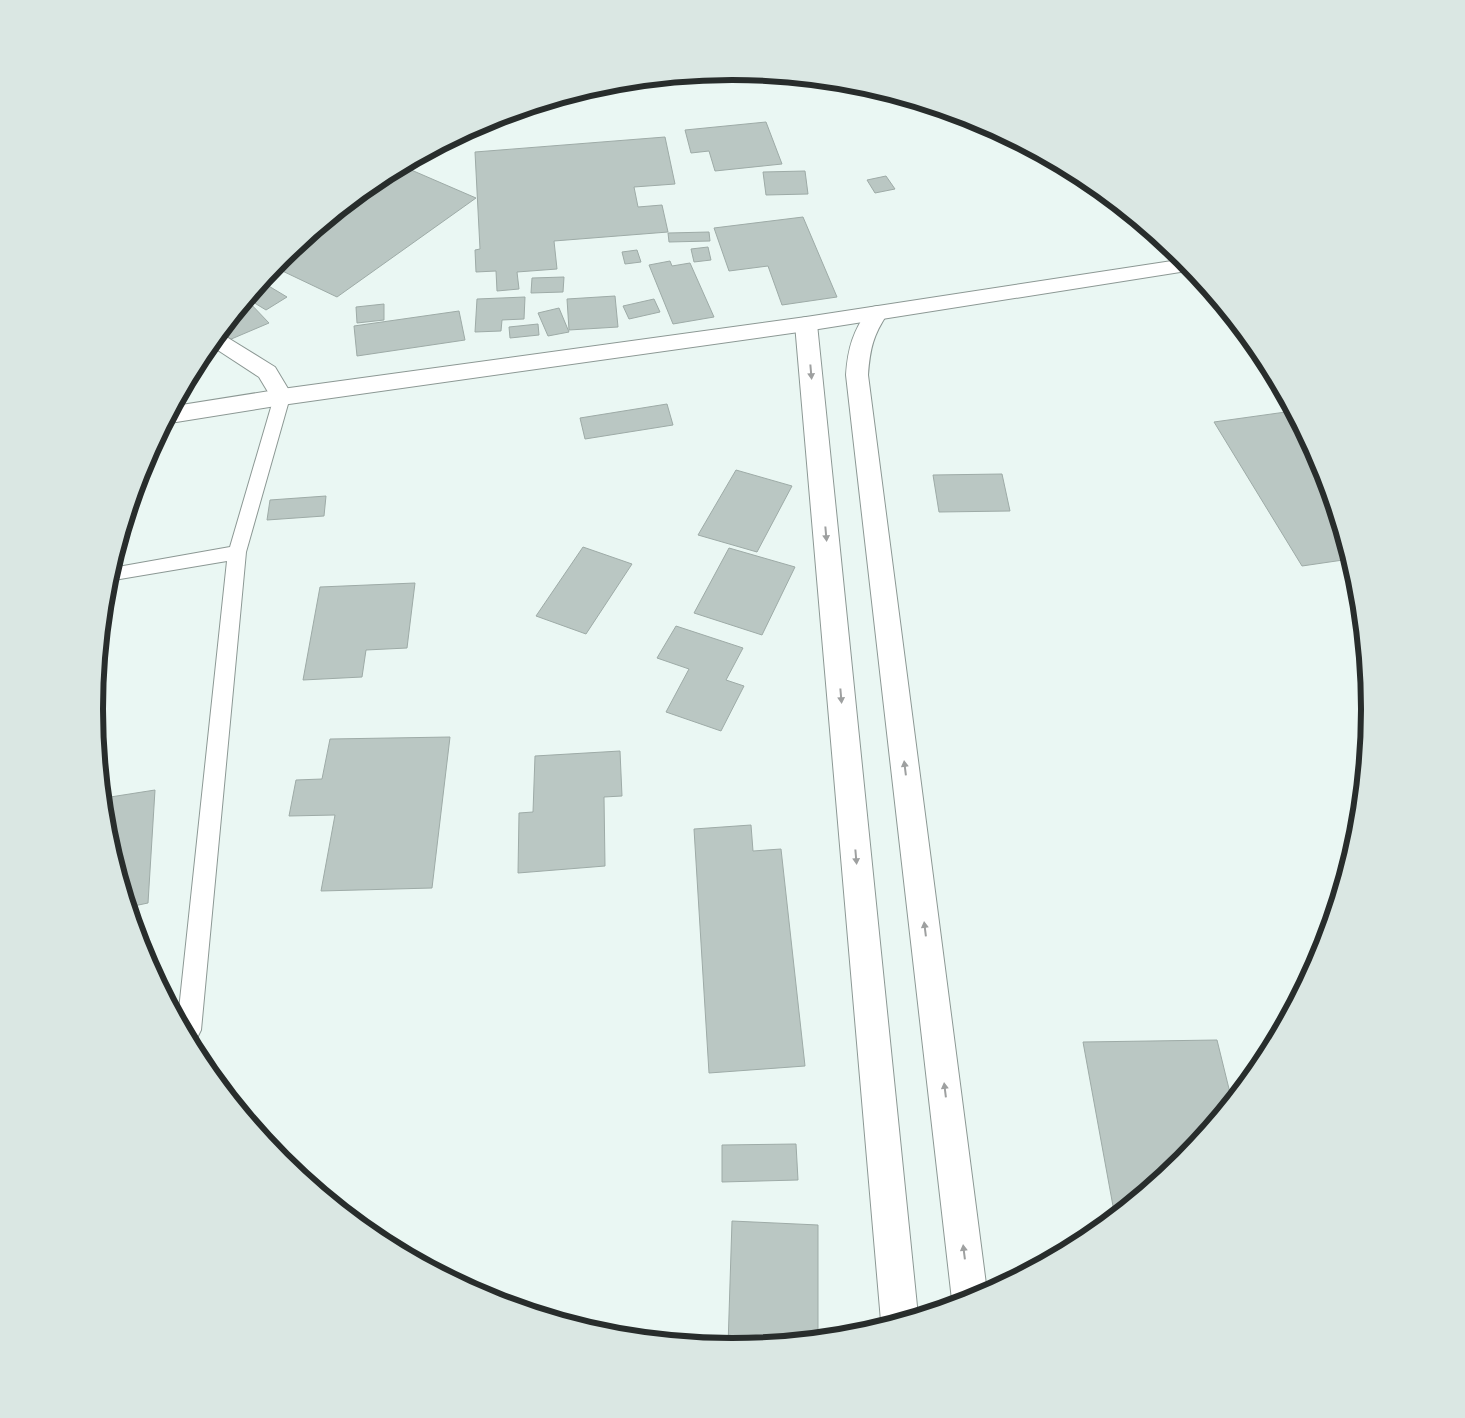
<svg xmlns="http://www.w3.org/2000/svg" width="1465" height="1418" font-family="Helvetica,sans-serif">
<rect width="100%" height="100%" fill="#eaf7f3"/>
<path fill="#bac7c3" stroke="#9eaba7" d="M 766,122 L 782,164 L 715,171 L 709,151 L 691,153 L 685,130 Z
M 665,137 L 675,184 L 634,187 L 638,207 L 662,205 L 668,232 L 554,241 L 557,269 L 517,272 L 519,289 L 497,291 L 496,271 L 476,272 L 475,250 L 480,249 L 475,152 Z
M 402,166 L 476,198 L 337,297 L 274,267 L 282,258 L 378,179 Z
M 805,171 L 808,194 L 766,195 L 763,172 Z
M 886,176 L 895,189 L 875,193 L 867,180 Z
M 803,217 L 837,297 L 782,305 L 768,266 L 729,271 L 714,228 Z
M 709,232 L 710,241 L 669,242 L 668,233 Z
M 708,247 L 711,260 L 694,262 L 691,249 Z
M 637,250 L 641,262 L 625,264 L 622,252 Z
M 670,261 L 672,266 L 690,263 L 714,317 L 673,324 L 649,265 Z
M 564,277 L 563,292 L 531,293 L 532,278 Z
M 262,282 L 287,297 L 266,310 L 248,299 Z
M 615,296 L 618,327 L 569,330 L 567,299 Z
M 525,297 L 524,319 L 502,320 L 501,331 L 475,332 L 477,299 Z
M 654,299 L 660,312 L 629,319 L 623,306 Z
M 247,300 L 269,323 L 229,340 L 221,332 Z
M 384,304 L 384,320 L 357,323 L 356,307 Z
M 559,308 L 569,332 L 548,336 L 538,313 Z
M 459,311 L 465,340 L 357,356 L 354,326 Z
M 538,324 L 539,335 L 510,338 L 509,327 Z
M 667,404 L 673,425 L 585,439 L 580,418 Z
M 1293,411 L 1322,465 L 1350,559 L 1302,566 L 1214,422 Z
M 736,470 L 792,486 L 757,552 L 698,535 Z
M 1002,474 L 1010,511 L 939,512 L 933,475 Z
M 326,496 L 324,516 L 267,520 L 270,500 Z
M 583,547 L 632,564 L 586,634 L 536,616 Z
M 729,548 L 795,567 L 762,635 L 694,613 Z
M 415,583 L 407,648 L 366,650 L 362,677 L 303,680 L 320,587 Z
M 676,626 L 743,648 L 726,680 L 744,686 L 721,731 L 666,712 L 689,669 L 657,658 Z
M 450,737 L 432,888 L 321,891 L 335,815 L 289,816 L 296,780 L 322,779 L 330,739 Z
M 620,751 L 622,796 L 604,797 L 605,866 L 518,873 L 519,813 L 533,812 L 535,756 Z
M 155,790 L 148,903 L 129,907 L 107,833 L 104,798 Z
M 751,825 L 753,851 L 781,849 L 805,1066 L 709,1073 L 694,829 Z
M 1217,1040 L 1232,1101 L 1183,1160 L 1115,1217 L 1083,1042 Z
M 796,1144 L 798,1180 L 722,1182 L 722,1145 Z
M 732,1221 L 818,1225 L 818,1338 L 728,1346 Z"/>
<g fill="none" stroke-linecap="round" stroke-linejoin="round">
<g stroke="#8c9894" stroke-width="2">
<path id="service" d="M 282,391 L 288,393 L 290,397 L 246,552 L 201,1030 L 197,1038 L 190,1041 L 178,1019 L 227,561 L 108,581 L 112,568 L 230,547 L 274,397 L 276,393 Z"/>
</g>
<g stroke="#8c9894" stroke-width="2">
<path id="minor" d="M 220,333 L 275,367 L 293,397 L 290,402 L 282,405 L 274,402 L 259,377 L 210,345 Z"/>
</g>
<g stroke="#8c9894" stroke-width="2">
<path id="secondary" d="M 877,306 L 885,308 L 888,313 C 873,335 870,349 868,375 L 987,1292 L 976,1298 L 954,1305 L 952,1300 L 846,375 C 848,347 853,332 869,308 Z
M 806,317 L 814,319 L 817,324 L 918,1316 L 884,1326 L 881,1321 L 795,324 L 798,319 Z"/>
</g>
<g stroke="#8c9894" stroke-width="2">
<path id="primary" d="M 1185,259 L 1193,270 L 806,331 L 282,405 L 170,423 L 166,422 L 175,406 L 282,389 L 806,317 Z"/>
</g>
<use href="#service" fill="#fff" fill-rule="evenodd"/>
<use href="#minor" fill="#fff" fill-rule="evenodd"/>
<use href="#secondary" fill="#fff" fill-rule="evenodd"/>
<use href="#primary" fill="#fff" fill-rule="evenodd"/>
</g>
<defs><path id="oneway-solid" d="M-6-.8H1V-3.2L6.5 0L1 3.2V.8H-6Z" transform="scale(1.25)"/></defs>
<g fill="#9ea0a0">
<use href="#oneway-solid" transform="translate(811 372) rotate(85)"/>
<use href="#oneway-solid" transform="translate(826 534) rotate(85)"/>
<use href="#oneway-solid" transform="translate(841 696) rotate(85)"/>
<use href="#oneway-solid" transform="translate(905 768) rotate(-97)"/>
<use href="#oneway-solid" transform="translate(856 857) rotate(85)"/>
<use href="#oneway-solid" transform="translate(925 929) rotate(-97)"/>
<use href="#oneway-solid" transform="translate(945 1090) rotate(-97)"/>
<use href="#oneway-solid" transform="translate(964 1252) rotate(-97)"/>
</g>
<path d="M0 0H1465V1418H0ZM103 709a629 629 0 1 1 1258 0a629 629 0 1 1-1258 0Z" fill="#dae7e3" fill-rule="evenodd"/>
<path fill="none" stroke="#282d2c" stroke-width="6" d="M103 709a629 629 0 1 1 1258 0a629 629 0 1 1-1258 0Z"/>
</svg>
